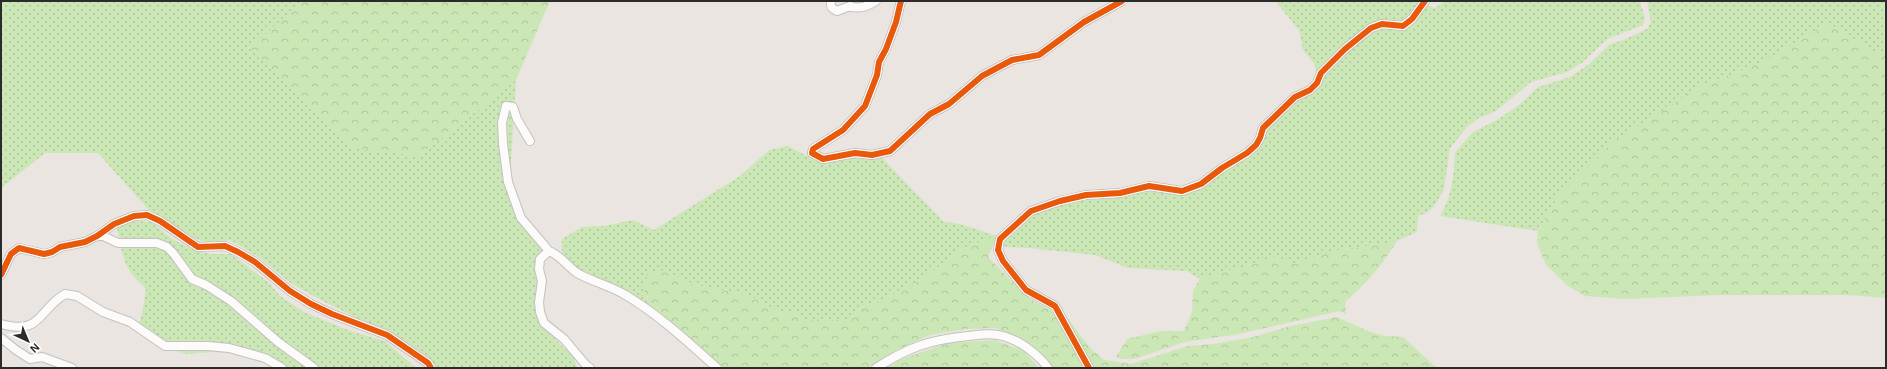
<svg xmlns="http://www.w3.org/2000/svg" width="1887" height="369" font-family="Arial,sans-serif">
<defs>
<pattern id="grass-dots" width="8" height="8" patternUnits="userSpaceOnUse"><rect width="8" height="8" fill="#cce7b6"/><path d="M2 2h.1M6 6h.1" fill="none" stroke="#afc69d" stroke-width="1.8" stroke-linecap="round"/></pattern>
<pattern id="forest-crowns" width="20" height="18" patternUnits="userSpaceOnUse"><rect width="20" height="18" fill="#cce7b6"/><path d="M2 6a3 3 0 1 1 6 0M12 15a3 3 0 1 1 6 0" fill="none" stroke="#afc69d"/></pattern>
</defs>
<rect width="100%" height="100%" fill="#eae5e0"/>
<path fill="url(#grass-dots)" d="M 1,1 L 302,1 L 251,49 L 419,156 L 516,80 L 509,195 L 546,251 L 537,276 L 538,292 L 536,310 L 541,325 L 574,358 L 577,368 L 435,368 L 426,355 L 386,329 L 359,319 L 319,299 L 292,284 L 257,256 L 230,240 L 207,243 L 190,236 L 148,209 L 98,153 L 45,153 L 1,188 Z
M 1275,1 L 1423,1 C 1407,22 1408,23 1381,22 L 1316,78 L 1315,65 L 1303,50 L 1299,30 Z
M 1445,1 L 1640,1 L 1645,19 L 1643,25 L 1607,39 L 1583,62 L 1567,72 L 1531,82 L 1496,111 L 1479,118 L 1467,127 L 1450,148 L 1444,189 L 1435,205 L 1428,212 L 1418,216 L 1417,232 L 1397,241 L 1371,246 L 1342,249 L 1294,264 L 1277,257 L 1200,279 L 1186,271 L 1128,268 L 1095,255 L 1029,248 L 1007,247 L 1002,245 L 1006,237 L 1033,213 L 1085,197 L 1152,188 L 1178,193 L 1230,165 L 1275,120 L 1370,33 L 1382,27 L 1404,28 L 1425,5 L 1435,8 Z
M 1647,1 L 1886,1 L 1886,53 L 1873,51 L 1828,23 L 1762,63 L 1701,86 L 1558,197 L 1538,231 L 1440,216 C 1452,197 1454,175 1455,152 L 1473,132 L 1497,120 L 1519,105 L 1538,87 L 1570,77 L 1588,65 L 1610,44 L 1621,41 L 1647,29 L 1651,22 Z
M 788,146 L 820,163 L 837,159 L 880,156 L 944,222 C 961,222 980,231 997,236 L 961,249 L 924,278 L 887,298 L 861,307 L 851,320 L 800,319 L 782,315 L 763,302 L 743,294 L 695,285 L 660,270 L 643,290 L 654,308 C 634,296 569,272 562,251 C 561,248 562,243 562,239 L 582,227 L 604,226 L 633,220 L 654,230 L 740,176 L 769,150 Z
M 136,221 L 152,222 L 172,239 L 196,251 L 211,254 L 231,254 L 268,282 L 280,296 L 304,312 L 350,331 L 385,341 L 416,368 L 279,368 L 276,365 L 244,355 L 227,353 L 214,352 L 187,354 L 161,347 L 136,332 L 142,315 L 146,289 C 141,284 135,278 131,273 C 122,260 120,242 117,227 Z"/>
<path fill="url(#forest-crowns)" d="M 302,1 L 550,1 L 516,80 L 419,156 L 353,148 L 250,48 Z
M 1828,23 L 1873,51 L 1886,53 L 1886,298 L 1847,295 L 1720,295 L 1625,299 L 1585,296 L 1568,286 L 1546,265 L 1537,244 L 1538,231 L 1558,197 L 1614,141 L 1701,86 L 1762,63 Z
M 997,236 L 988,257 L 1030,299 L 1052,311 L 1066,334 L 1083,368 L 1051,368 L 1042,355 L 1024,340 L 996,328 L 966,329 L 930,335 L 899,349 L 867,368 L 724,368 L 654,308 L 643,290 L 648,273 L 660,270 L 695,285 L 743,294 L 763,302 L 782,315 L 795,309 L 800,319 L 851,320 L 861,307 L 887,298 L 924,278 L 961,249 Z
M 1397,241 C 1383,264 1366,284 1345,302 L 1346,314 L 1340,311 L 1239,334 L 1185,342 L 1134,359 L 1122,359 L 1116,357 L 1127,339 L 1161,331 L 1184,331 L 1192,312 L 1193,291 L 1200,279 L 1277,257 L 1294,264 L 1342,249 L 1371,246 Z
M 1337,317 L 1368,331 L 1385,336 L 1403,337 L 1437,368 L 1091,368 L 1067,323 L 1068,319 L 1090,348 L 1104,360 L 1131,364 L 1188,346 L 1214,344 L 1253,337 L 1291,326 Z
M 995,340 L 1024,351 L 1039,368 L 887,368 L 899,360 L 948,343 Z"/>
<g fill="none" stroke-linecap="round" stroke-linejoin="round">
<g stroke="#c3c1c2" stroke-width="10">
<path id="minor" d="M 831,1 C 830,7 832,9 837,11 L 850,6 C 859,10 868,6 876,1
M 901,1 L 896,22 L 886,49 L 879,62 L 877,75 L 865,106 L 843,130 L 813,149 L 812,153 L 823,159 L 855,153 L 872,155 L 890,151 L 930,114 L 949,104 L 982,76 L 1012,60 L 1039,55 L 1084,22 L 1122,1
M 530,141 L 517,119 L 513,107 L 506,106 L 502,123 L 503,144 L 508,182 L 521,218 L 549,251
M 97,236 L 103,236 L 118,243 L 157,243 L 167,247 L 173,253 L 192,279 L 206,285 L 231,301 L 278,342 L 314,368
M 1,275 L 11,254 L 19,248 L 44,254 L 52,252 L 60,247 L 85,242 L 97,236 L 114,224 L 134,216 L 147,215 L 160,221 L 198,247 L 225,246 L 238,252 L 255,262 L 290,291 L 311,304 L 332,314 L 387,335 L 428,363 L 431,368
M 1,324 C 42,335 37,311 65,294 L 77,296 L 103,312 L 130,322 L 165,346 L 208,346 L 229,348 L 265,358 L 282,368
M 1,338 L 16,350 L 30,359 L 42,357 L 72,368
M 590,368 L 586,365 L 564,339 L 544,323 L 540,312 L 539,302 L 542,281 L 539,269 L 540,259 L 549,251 C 560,255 567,266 577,273 C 591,281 607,285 622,293 C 657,313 687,341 717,368
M 876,368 C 909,347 929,340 968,336 C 977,335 988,333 998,335 C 1017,338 1037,353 1048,368
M 1089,368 L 1055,306 L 1026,290 L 1003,261 L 998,250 L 1000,239 L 1031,211 L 1060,201 L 1086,195 L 1120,193 L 1149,186 L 1182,191 L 1201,184 L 1222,168 L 1247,153 L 1256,145 L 1260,138 L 1263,128 L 1295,97 L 1310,90 L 1317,83 L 1321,73 L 1345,49 L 1371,28 L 1382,24 L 1403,26 L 1412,19 L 1425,1"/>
</g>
<use href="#minor" stroke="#fcfbfa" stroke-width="8"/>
<g stroke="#fff" stroke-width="8">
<path id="cycleway" d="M 901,1 L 896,22 L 886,49 L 879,62 L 877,75 L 865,106 L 843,130 L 813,149 L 812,153 L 823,159 L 855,153 L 872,155 L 890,151 L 930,114 L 949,104 L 982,76 L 1012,60 L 1039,55 L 1084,22 L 1122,1
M 1,275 L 11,254 L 19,248 L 44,254 L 52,252 L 60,247 L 85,242 L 97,236 L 114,224 L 134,216 L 147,215 L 160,221 L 198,247 L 225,246 L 238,252 L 255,262 L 290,291 L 311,304 L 332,314 L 387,335 L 428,363 L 431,368
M 1089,368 L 1055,306 L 1026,290 L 1003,261 L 998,250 L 1000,239 L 1031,211 L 1060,201 L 1086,195 L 1120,193 L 1149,186 L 1182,191 L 1201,184 L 1222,168 L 1247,153 L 1256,145 L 1260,138 L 1263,128 L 1295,97 L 1310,90 L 1317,83 L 1321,73 L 1345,49 L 1371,28 L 1382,24 L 1403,26 L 1412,19 L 1425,1"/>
</g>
<use href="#cycleway" stroke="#e8590c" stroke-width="6"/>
</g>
<rect width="1887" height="369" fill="none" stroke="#2b2b2b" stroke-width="4"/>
<g transform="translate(28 341) rotate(136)" stroke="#ffffff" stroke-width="3" paint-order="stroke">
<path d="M0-3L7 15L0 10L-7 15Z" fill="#2b2b2b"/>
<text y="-6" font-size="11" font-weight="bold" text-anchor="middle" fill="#2b2b2b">N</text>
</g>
</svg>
